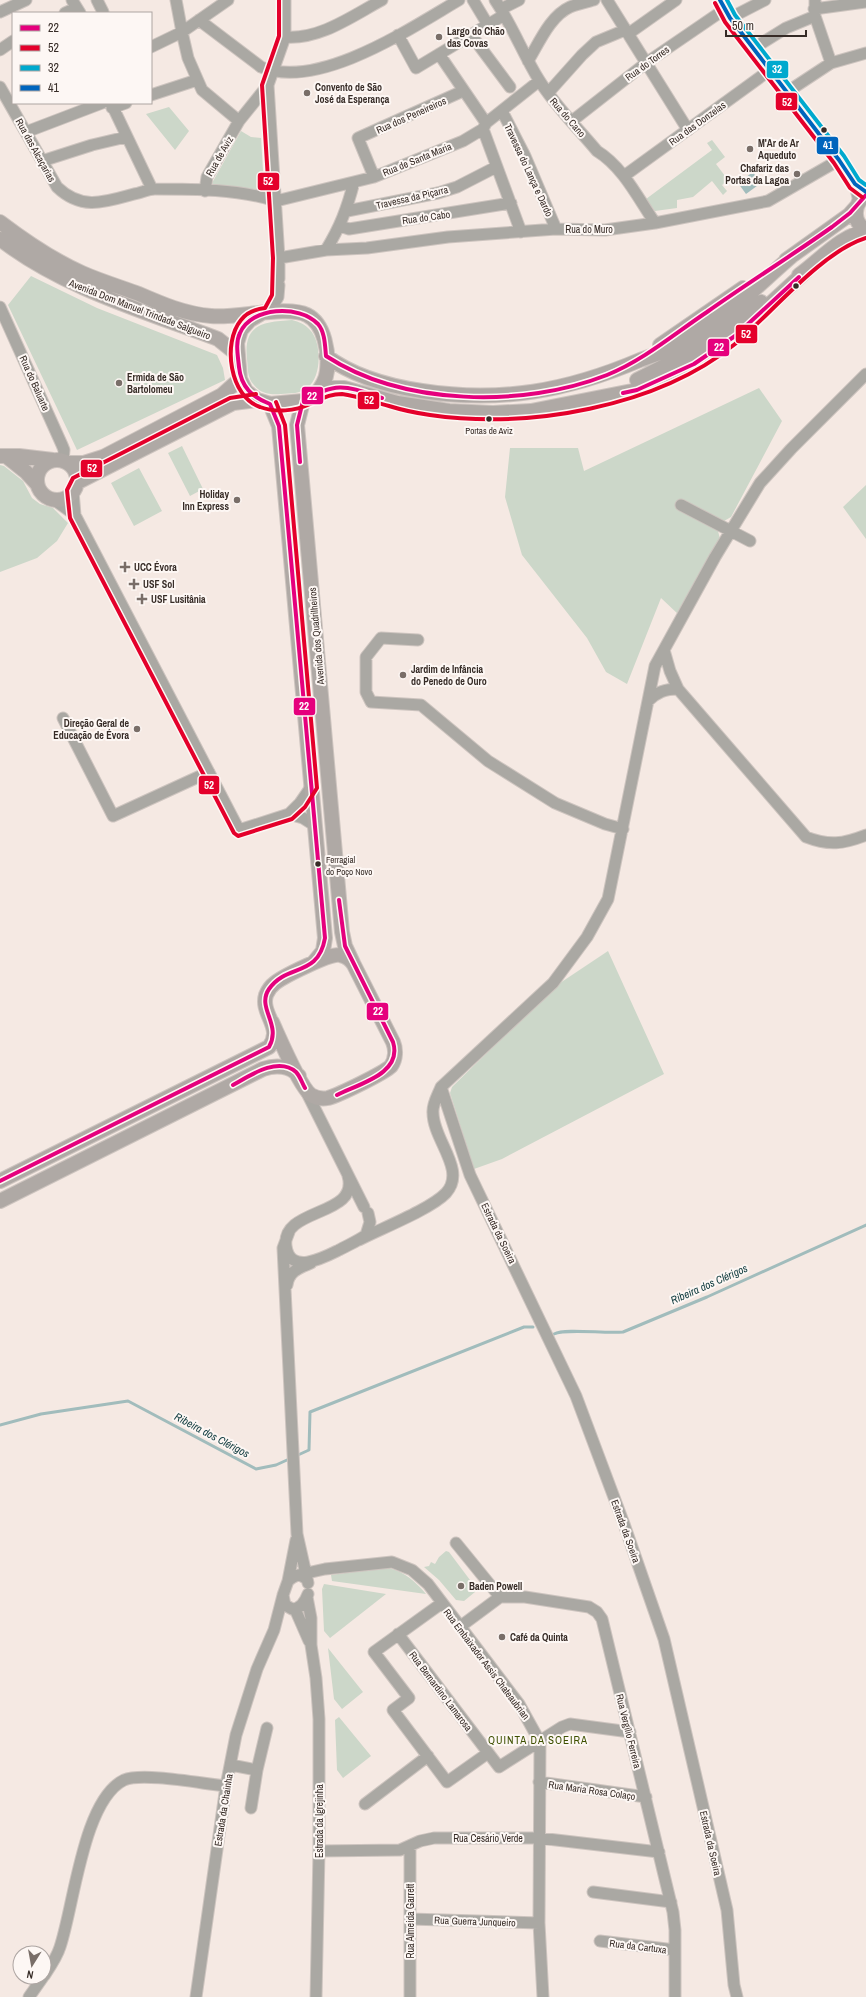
<svg xmlns="http://www.w3.org/2000/svg" width="866" height="1997" font-family="'Archivo Narrow',sans-serif">
<rect width="100%" height="100%" fill="#f5e9e3"/>
<path fill="#ccd7c9" d="M 169,107 L 189,131 L 175,150 L 146,114 Z
M 241,131 L 251,137 L 261,138 L 264,187 L 262,191 L 216,188 L 212,183 Z
M 712,140 L 725,157 L 716,164 L 728,180 L 722,185 L 727,191 L 723,195 L 712,181 L 693,197 L 677,200 L 677,208 L 655,211 L 646,199 L 712,150 L 707,143 Z
M 31,276 L 97,308 L 217,355 L 223,368 L 225,380 L 77,450 L 8,305 Z
M 292,320 C 299,322 305,324 310,330 C 322,342 322,378 307,388 C 300,394 291,393 281,394 C 271,395 261,394 254,385 C 247,378 248,368 247,359 C 243,324 263,322 292,320 Z
M 759,388 L 782,421 L 731,517 L 724,521 L 718,531 L 720,539 L 679,615 L 661,598 L 627,684 L 606,672 L 587,638 L 522,555 L 505,497 L 510,448 L 578,448 L 584,471 Z
M 182,446 L 203,489 L 190,496 L 168,453 Z
M 0,465 L 4,466 L 23,481 L 32,498 L 40,504 L 53,508 L 68,523 L 57,541 L 37,558 L 0,572 Z
M 139,468 L 162,511 L 134,526 L 111,483 Z
M 866,485 L 866,539 L 843,507 Z
M 608,951 L 664,1074 L 502,1159 L 474,1169 L 450,1093 L 452,1087 L 554,987 Z
M 446,1551 L 449,1552 L 476,1588 L 475,1592 L 464,1601 L 456,1600 L 439,1580 L 424,1567 L 429,1566 L 431,1562 L 435,1564 L 439,1557 Z
M 389,1568 C 406,1573 415,1581 426,1594 L 332,1581 L 331,1575 L 372,1569 Z
M 324,1584 L 386,1594 L 330,1638 L 324,1631 L 322,1589 Z
M 328,1648 L 363,1692 L 342,1709 L 334,1699 Z
M 339,1717 L 371,1756 L 343,1778 L 337,1770 L 335,1720 Z"/>
<path fill="#a1bcbc" d="M 753,172 L 761,183 L 746,194 L 738,183 Z"/>
<g fill="none" stroke-linecap="round" stroke-linejoin="round">
<path stroke="#a1bcbc" stroke-width="3" d="M 554,1334 C 566,1328 605,1334 623,1332 L 707,1297 L 866,1225
M 0,1425 L 41,1414 L 128,1401 L 256,1469 L 276,1465 L 309,1450 L 310,1412 L 524,1327 L 533,1327"/>
<g stroke="#cdc4bf" stroke-width="13">
<path id="minor" d="M 72,0 L 80,13
M 97,0 L 103,12
M 176,0 L 182,32 L 188,58 L 202,90 L 239,121
M 473,0 L 488,25
M 495,0 C 512,25 523,54 539,80 C 555,106 578,128 597,151 C 623,167 638,198 655,223
M 607,0 L 688,130
M 720,0 L 730,18 L 839,160 L 855,184 L 859,202
M 815,0 L 815,16 L 831,63
M 501,9 L 519,0
M 814,9 L 866,2
M 0,12 L 26,0
M 65,13 L 76,8
M 730,18 L 765,0
M 199,20 L 261,67 C 318,91 411,28 459,0
M 628,34 L 676,0
M 398,35 L 416,68 L 504,15
M 472,36 L 510,87
M 285,37 C 320,40 352,16 382,0
M 151,47 L 182,32 L 228,0
M 754,48 L 786,28 L 815,16
M 0,50 L 13,41
M 439,54 L 486,123
M 528,61 C 539,43 550,16 570,7 C 577,4 586,2 594,0
M 268,85 L 279,258 L 279,279
M 0,87 L 57,187 C 82,211 105,202 134,194 C 141,193 148,189 155,189 C 194,189 238,189 276,201
M 787,92 L 831,63 L 866,53
M 548,93 L 582,55 L 596,42 L 625,30
M 151,95 L 197,80
M 111,103 L 152,189
M 112,108 L 126,103
M 502,111 L 525,156 L 556,229
M 572,121 L 646,63 L 725,9
M 483,129 L 521,232
M 26,132 L 102,103
M 42,161 L 92,145 L 126,137
M 624,176 L 770,70
M 374,177 L 358,138 L 463,91
M 205,191 L 207,177 L 239,121 L 268,85 L 285,37 L 285,0
M 276,201 L 374,177 L 463,141 L 483,129 L 486,123 L 539,81
M 347,211 L 438,193 L 457,187 L 496,167
M 340,226 L 349,229 L 511,203
M 326,250 C 340,227 347,209 354,182
M 279,258 L 326,250 L 367,248 L 448,237 L 556,229 L 605,230 L 655,223 L 768,201 L 839,160
M 0,307 L 62,445 L 64,450 L 63,461
M 269,313 L 278,297 L 279,285
M 73,491 L 75,515 L 239,830 L 289,814 L 300,803 L 311,787
M 53,499 L 75,515
M 681,505 L 750,541
M 418,640 L 381,638 L 366,657 L 366,692 L 371,702 L 421,705 L 488,761 L 555,803 L 605,824 L 623,829
M 664,650 L 670,671 L 678,689 L 806,837 C 829,846 843,844 866,835
M 648,701 C 657,692 665,689 678,689
M 63,718 L 113,816 L 209,772
M 289,814 L 303,818 L 314,825
M 441,1087 L 470,1175 L 576,1396 L 624,1524 L 664,1639 L 727,1910 L 734,1985 L 737,1997
M 306,1091 L 364,1207
M 348,1176 C 360,1217 281,1207 286,1246 C 290,1276 325,1257 339,1250 C 348,1245 358,1241 366,1235 L 370,1222 L 368,1213
M 289,1232 L 283,1248 L 297,1534 L 308,1583
M 359,1240 C 380,1229 431,1209 446,1193 C 467,1170 433,1140 433,1113 C 432,1104 438,1095 441,1087 L 553,983 L 587,937 L 608,899 L 655,666 L 715,557 L 760,483 L 791,449 L 866,374
M 287,1285 C 289,1271 299,1268 311,1263
M 296,1540 L 288,1581 L 283,1595 L 285,1605 L 292,1609 C 301,1609 305,1602 308,1594
M 456,1543 L 500,1597
M 298,1575 L 325,1569 L 392,1562 L 412,1570 L 428,1584 L 519,1704 L 540,1742 L 539,1923 L 543,1997
M 288,1581 C 294,1576 299,1573 305,1578
M 307,1597 L 311,1618 L 311,1645 L 316,1678 L 319,1719 L 319,1851 L 316,1997
M 442,1603 L 374,1652 L 409,1698 L 393,1710 L 447,1782 L 488,1753
M 295,1609 L 309,1641
M 461,1626 L 500,1597 L 525,1597 L 589,1607 L 597,1612 L 602,1619 L 673,1912 L 675,1930 L 675,1997
M 398,1634 L 499,1767 L 562,1727 L 570,1724 L 630,1732
M 231,1765 L 257,1770
M 539,1782 L 646,1797
M 365,1804 L 428,1756
M 251,1808 L 257,1770 L 267,1728
M 319,1851 L 400,1850 L 420,1841 L 434,1838 L 539,1838 L 659,1852
M 593,1892 L 671,1902
M 410,1919 L 539,1923
M 600,1941 L 675,1950
M 44,1976 C 50,1967 57,1957 60,1947 C 74,1906 83,1800 124,1780 C 143,1772 204,1784 226,1786
M 29,1997 L 43,1977
M 196,1997 L 226,1786 L 236,1735 L 257,1669 L 274,1630 L 283,1595
M 410,1997 L 410,1846"/>
</g>
<g stroke="#cdc4bf" stroke-width="16">
<path id="major" d="M 866,195 C 853,204 852,222 866,230
M 0,222 C 25,241 53,260 82,273 C 100,281 120,287 139,294 C 162,304 185,314 211,316 C 235,319 287,305 307,315 C 325,324 329,353 327,371 C 326,381 321,388 315,395
M 0,239 C 63,288 144,311 218,339 L 238,355
M 786,260 L 849,215 L 857,206
M 799,275 C 818,262 843,233 866,232
M 262,313 L 250,320 L 241,330 L 237,343 L 240,379 L 246,391 L 257,400 L 270,404 L 303,401 L 328,388 L 344,388 L 397,403 L 449,411 L 493,413 L 531,411 L 637,390 L 694,364 L 735,336 L 806,271
M 660,345 L 743,288
M 326,356 C 354,377 388,386 422,391 C 501,403 567,391 640,360 C 654,355 669,350 682,343 C 723,322 758,285 793,255
M 637,380 L 688,354 L 761,302
M 303,401 L 297,425 L 342,932 L 345,946 L 353,963
M 270,404 L 279,426 L 281,448 L 325,938 L 323,951 L 314,962
M 0,456 L 19,456 L 53,460
M 6,456 L 26,472 L 37,484
M37 480a20 20 0 1 1 40 0a20 20 0 1 1-40 0Z
M 68,463 L 84,463 L 103,457 L 222,395 L 240,379
M 76,483 L 233,403 L 257,400
M 0,1181 L 269,1047 C 284,1028 260,1014 266,995 C 268,990 271,986 275,983 C 284,976 330,953 340,955 C 347,956 351,960 354,965 L 393,1042 C 396,1049 396,1059 391,1066 C 384,1073 339,1095 328,1098 C 323,1099 316,1098 311,1095 C 300,1087 279,1037 272,1022
M 0,1201 L 263,1069 C 275,1065 290,1065 299,1076"/>
</g>
<use href="#minor" stroke="#aaa8a3" stroke-width="11"/>
<use href="#major" stroke="#afa9a5" stroke-width="14"/>
<g stroke="#fdf7f4" stroke-width="7">
<path id="bus-1" d="M 623,393 L 637,390 L 694,364 L 735,336 L 799,277
M 300,462 L 297,425 L 303,401 C 337,381 346,386 382,398
M 233,1085 C 249,1076 278,1056 296,1072 C 300,1076 302,1083 305,1088
M 337,1095 C 358,1084 403,1074 393,1042 L 345,946 L 339,900
M 0,1181 L 269,1047 C 282,1024 256,1008 269,989 C 287,963 318,978 325,938 L 279,426 L 270,404 C 252,397 241,387 239,367 C 238,356 235,343 240,333 C 251,307 299,304 318,324 C 325,332 325,346 326,356 C 403,406 523,408 607,375 C 644,360 674,334 707,312 C 748,283 791,256 832,227 L 850,213 L 866,195"/>
</g>
<g stroke="#fdf7f4" stroke-width="7">
<path id="bus-2" d="M 279,0 L 279,36 L 262,85 L 273,258 L 272,295 L 265,308 C 256,309 247,312 241,320 C 222,343 230,397 260,407 C 276,413 295,411 310,404 C 322,399 329,394 342,394 C 358,396 373,402 389,406 C 402,410 416,413 430,415 C 528,429 656,408 735,344 C 772,313 821,252 866,238
M 715,3 L 725,22 L 834,163 L 850,188 L 862,197
M 256,394 L 230,398 L 73,478 L 67,490 L 70,518 L 234,833 L 238,836 L 292,819 L 305,807 L 317,788 L 285,425 L 276,402"/>
</g>
<g stroke="#fdf7f4" stroke-width="7">
<path id="bus-3" d="M 727,0 L 735,15 L 844,156 L 859,180 L 866,185"/>
</g>
<g stroke="#fdf7f4" stroke-width="7">
<path id="bus-4" d="M 720,0 L 730,18 L 839,160 L 855,184 L 866,192"/>
</g>
<use href="#bus-1" stroke="#e5007d" stroke-width="4"/>
<use href="#bus-2" stroke="#e4002b" stroke-width="4"/>
<use href="#bus-3" stroke="#00a9ce" stroke-width="4"/>
<use href="#bus-4" stroke="#0065bd" stroke-width="4"/>
</g>
<g fill="#796e68" stroke="#fdf7f4" stroke-width="1.5">
<circle cx="439" cy="37" r="4"/>
<circle cx="307" cy="93" r="4"/>
<circle cx="750" cy="149" r="4"/>
<circle cx="797" cy="174" r="4"/>
<circle cx="119" cy="383" r="4"/>
<circle cx="237" cy="500" r="4"/>
<path d="M123 561h4v4h4v4h-4v4h-4v-4h-4v-4h4z"/>
<path d="M132 578h4v4h4v4h-4v4h-4v-4h-4v-4h4z"/>
<path d="M140 593h4v4h4v4h-4v4h-4v-4h-4v-4h4z"/>
<circle cx="403" cy="675" r="4"/>
<circle cx="137" cy="729" r="4"/>
<circle cx="461" cy="1586" r="4"/>
<circle cx="502" cy="1637" r="4"/>
</g>
<g fill="#362b26" stroke="#fdf7f4" stroke-width="1.5">
<circle cx="824" cy="130" r="3.5"/>
<circle cx="796" cy="286" r="3.5"/>
<circle cx="489" cy="419" r="3.5"/>
<circle cx="318" cy="864" r="3.5"/>
</g>
<g text-anchor="middle" stroke-width="4" stroke-linejoin="round" paint-order="stroke">
<g font-size="9" fill="#362b26" stroke="#fdf7f4">
<text x="489" y="434">Portas de Aviz</text>
<text x="326" y="863" text-anchor="start">Ferragial<tspan x="326" dy="12">do Poço Novo</tspan></text>
</g>
<g font-size="10" font-weight="bold" fill="#362b26" stroke="#fdf7f4" text-anchor="start">
<text x="447" y="35">Largo do Chão<tspan x="447" dy="12">das Covas</tspan></text>
<text x="315" y="91">Convento de São<tspan x="315" dy="12">José da Esperança</tspan></text>
<text x="758" y="147">M'Ar de Ar<tspan x="758" dy="12">Aqueduto</tspan></text>
<text x="789" y="172" text-anchor="end">Chafariz das<tspan x="789" dy="12">Portas da Lagoa</tspan></text>
<text x="127" y="381">Ermida de São<tspan x="127" dy="12">Bartolomeu</tspan></text>
<text x="229" y="498" text-anchor="end">Holiday<tspan x="229" dy="12">Inn Express</tspan></text>
<text x="134" y="571">UCC Évora</text>
<text x="143" y="588">USF Sol</text>
<text x="151" y="603">USF Lusitânia</text>
<text x="411" y="673">Jardim de Infância<tspan x="411" dy="12">do Penedo de Ouro</tspan></text>
<text x="129" y="727" text-anchor="end">Direção Geral de<tspan x="129" dy="12">Educação de Évora</tspan></text>
<text x="469" y="1590">Baden Powell</text>
<text x="510" y="1641">Café da Quinta</text>
</g>
<g font-size="10" fill="#362b26" stroke="#fdf7f4">
<text transform="translate(647 63) rotate(-36)" y="4">Rua do Torres</text>
<text transform="translate(411 115) rotate(-24)" y="4">Rua dos Peneireiros</text>
<text transform="translate(568 117) rotate(49)" y="4">Rua do Cano</text>
<text transform="translate(697 123) rotate(-36)" y="4">Rua das Donzelas</text>
<text transform="translate(36 150) rotate(61)" y="4">Rua das Alcaçarias</text>
<text transform="translate(219 156) rotate(-60)" y="4">Rua de Aviz</text>
<text transform="translate(417 159) rotate(-22)" y="4">Rua de Santa Maria</text>
<text transform="translate(529 170) rotate(65)" y="4">Travessa do Lança e Dardo</text>
<text transform="translate(412 197) rotate(-13)" y="4">Travessa da Piçarra</text>
<text transform="translate(426 217) rotate(-8)" y="4">Rua do Cabo</text>
<text x="589" y="233">Rua do Muro</text>
<text transform="translate(140 309) rotate(21)" y="4">Avenida Dom Manuel Trindade Salgueiro</text>
<text transform="translate(35 383) rotate(66)" y="4">Rua do Baluarte</text>
<text transform="translate(316 636) rotate(-95)" y="4">Avenida dos Quadrilheiros</text>
<text transform="translate(499 1233) rotate(64)" y="4">Estrada da Soeira</text>
<text transform="translate(626 1531) rotate(70)" y="4">Estrada da Soeira</text>
<text transform="translate(487 1664) rotate(53)" y="4">Rua Embaixador Assis Chateaubrian</text>
<text transform="translate(441 1691) rotate(53)" y="4">Rua Bernardino Lamarosa</text>
<text transform="translate(629 1731) rotate(76)" y="4">Rua Vergílio Ferreira</text>
<text transform="translate(592 1790) rotate(8)" y="4">Rua Maria Rosa Colaço</text>
<text transform="translate(223 1810) rotate(-81)" y="4">Estrada da Chainha</text>
<text transform="translate(319 1821) rotate(-90)" y="4">Estrada da Igrejinha</text>
<text x="488" y="1842">Rua Cesário Verde</text>
<text transform="translate(711 1843) rotate(77)" y="4">Estrada da Soeira</text>
<text transform="translate(410 1921) rotate(-90)" y="4">Rua Almeida Garrett</text>
<text transform="translate(475 1921) rotate(2)" y="4">Rua Guerra Junqueiro</text>
<text transform="translate(638 1946) rotate(7)" y="4">Rua da Cartuxa</text>
</g>
<g font-size="11" font-style="italic" fill="#174144" stroke="#fdf7f4">
<text transform="translate(709 1284) rotate(-24)" y="4">Ribeira dos Clérigos</text>
<text transform="translate(212 1435) rotate(28)" y="4">Ribeira dos Clérigos</text>
</g>
<g font-size="11" letter-spacing="1" fill="#3e5000" stroke="#fdf7f4">
<text x="538" y="1744">QUINTA DA SOEIRA</text>
</g>
</g>
<g stroke="#fdf7f4" stroke-width="1.5">
<rect x="766" y="60" width="23" height="19" rx="4" fill="#00a9ce"/>
<rect x="775" y="92" width="23" height="19" rx="4" fill="#e4002b"/>
<rect x="816" y="136" width="23" height="19" rx="4" fill="#0065bd"/>
<rect x="257" y="172" width="23" height="19" rx="4" fill="#e4002b"/>
<rect x="735" y="324" width="23" height="20" rx="4" fill="#e4002b"/>
<rect x="707" y="338" width="23" height="19" rx="4" fill="#e5007d"/>
<rect x="301" y="386" width="23" height="19" rx="4" fill="#e5007d"/>
<rect x="357" y="391" width="23" height="19" rx="4" fill="#e4002b"/>
<rect x="80" y="459" width="23" height="19" rx="4" fill="#e4002b"/>
<rect x="293" y="697" width="23" height="19" rx="4" fill="#e5007d"/>
<rect x="198" y="775" width="22" height="20" rx="4" fill="#e4002b"/>
<rect x="366" y="1002" width="23" height="19" rx="4" fill="#e5007d"/>
</g>
<g font-size="11" text-anchor="middle" font-weight="bold" fill="#fff">
<text x="777" y="73">32</text>
<text x="787" y="106">52</text>
<text x="828" y="149">41</text>
<text x="268" y="185">52</text>
<text x="746" y="338">52</text>
<text x="719" y="351">22</text>
<text x="312" y="400">22</text>
<text x="369" y="404">52</text>
<text x="92" y="472">52</text>
<text x="304" y="710">22</text>
<text x="209" y="789">52</text>
<text x="378" y="1015">22</text>
</g>
<rect x="12" y="12" width="140" height="92" fill="#fdf7f4" stroke="#ada5a2"/>
<rect x="20" y="25" width="20" height="6" fill="#e5007d" stroke="#ada5a2"/>
<text x="48" y="32" font-size="12" fill="#362b26">22</text>
<rect x="20" y="45" width="20" height="6" fill="#e4002b" stroke="#ada5a2"/>
<text x="48" y="52" font-size="12" fill="#362b26">52</text>
<rect x="20" y="65" width="20" height="6" fill="#00a9ce" stroke="#ada5a2"/>
<text x="48" y="72" font-size="12" fill="#362b26">32</text>
<rect x="20" y="85" width="20" height="6" fill="#0065bd" stroke="#ada5a2"/>
<text x="48" y="92" font-size="12" fill="#362b26">41</text>
<g transform="translate(32 1965) rotate(191)"><circle r="19" fill="#fdf7f4" stroke="#ada5a2"/>
<path d="M0-3L7 15L0 10L-7 15Z" fill="#796e68"/>
<text y="-6" font-size="11" font-weight="bold" text-anchor="middle" fill="#362b26">N</text>
</g>
<path d="M726 30v6h80v-6" fill="none" stroke="#362b26" stroke-width="2"/>
<text x="732" y="30" font-size="12" fill="#362b26" stroke="#fdf7f4" stroke-width="3" paint-order="stroke">50 m</text>
</svg>
